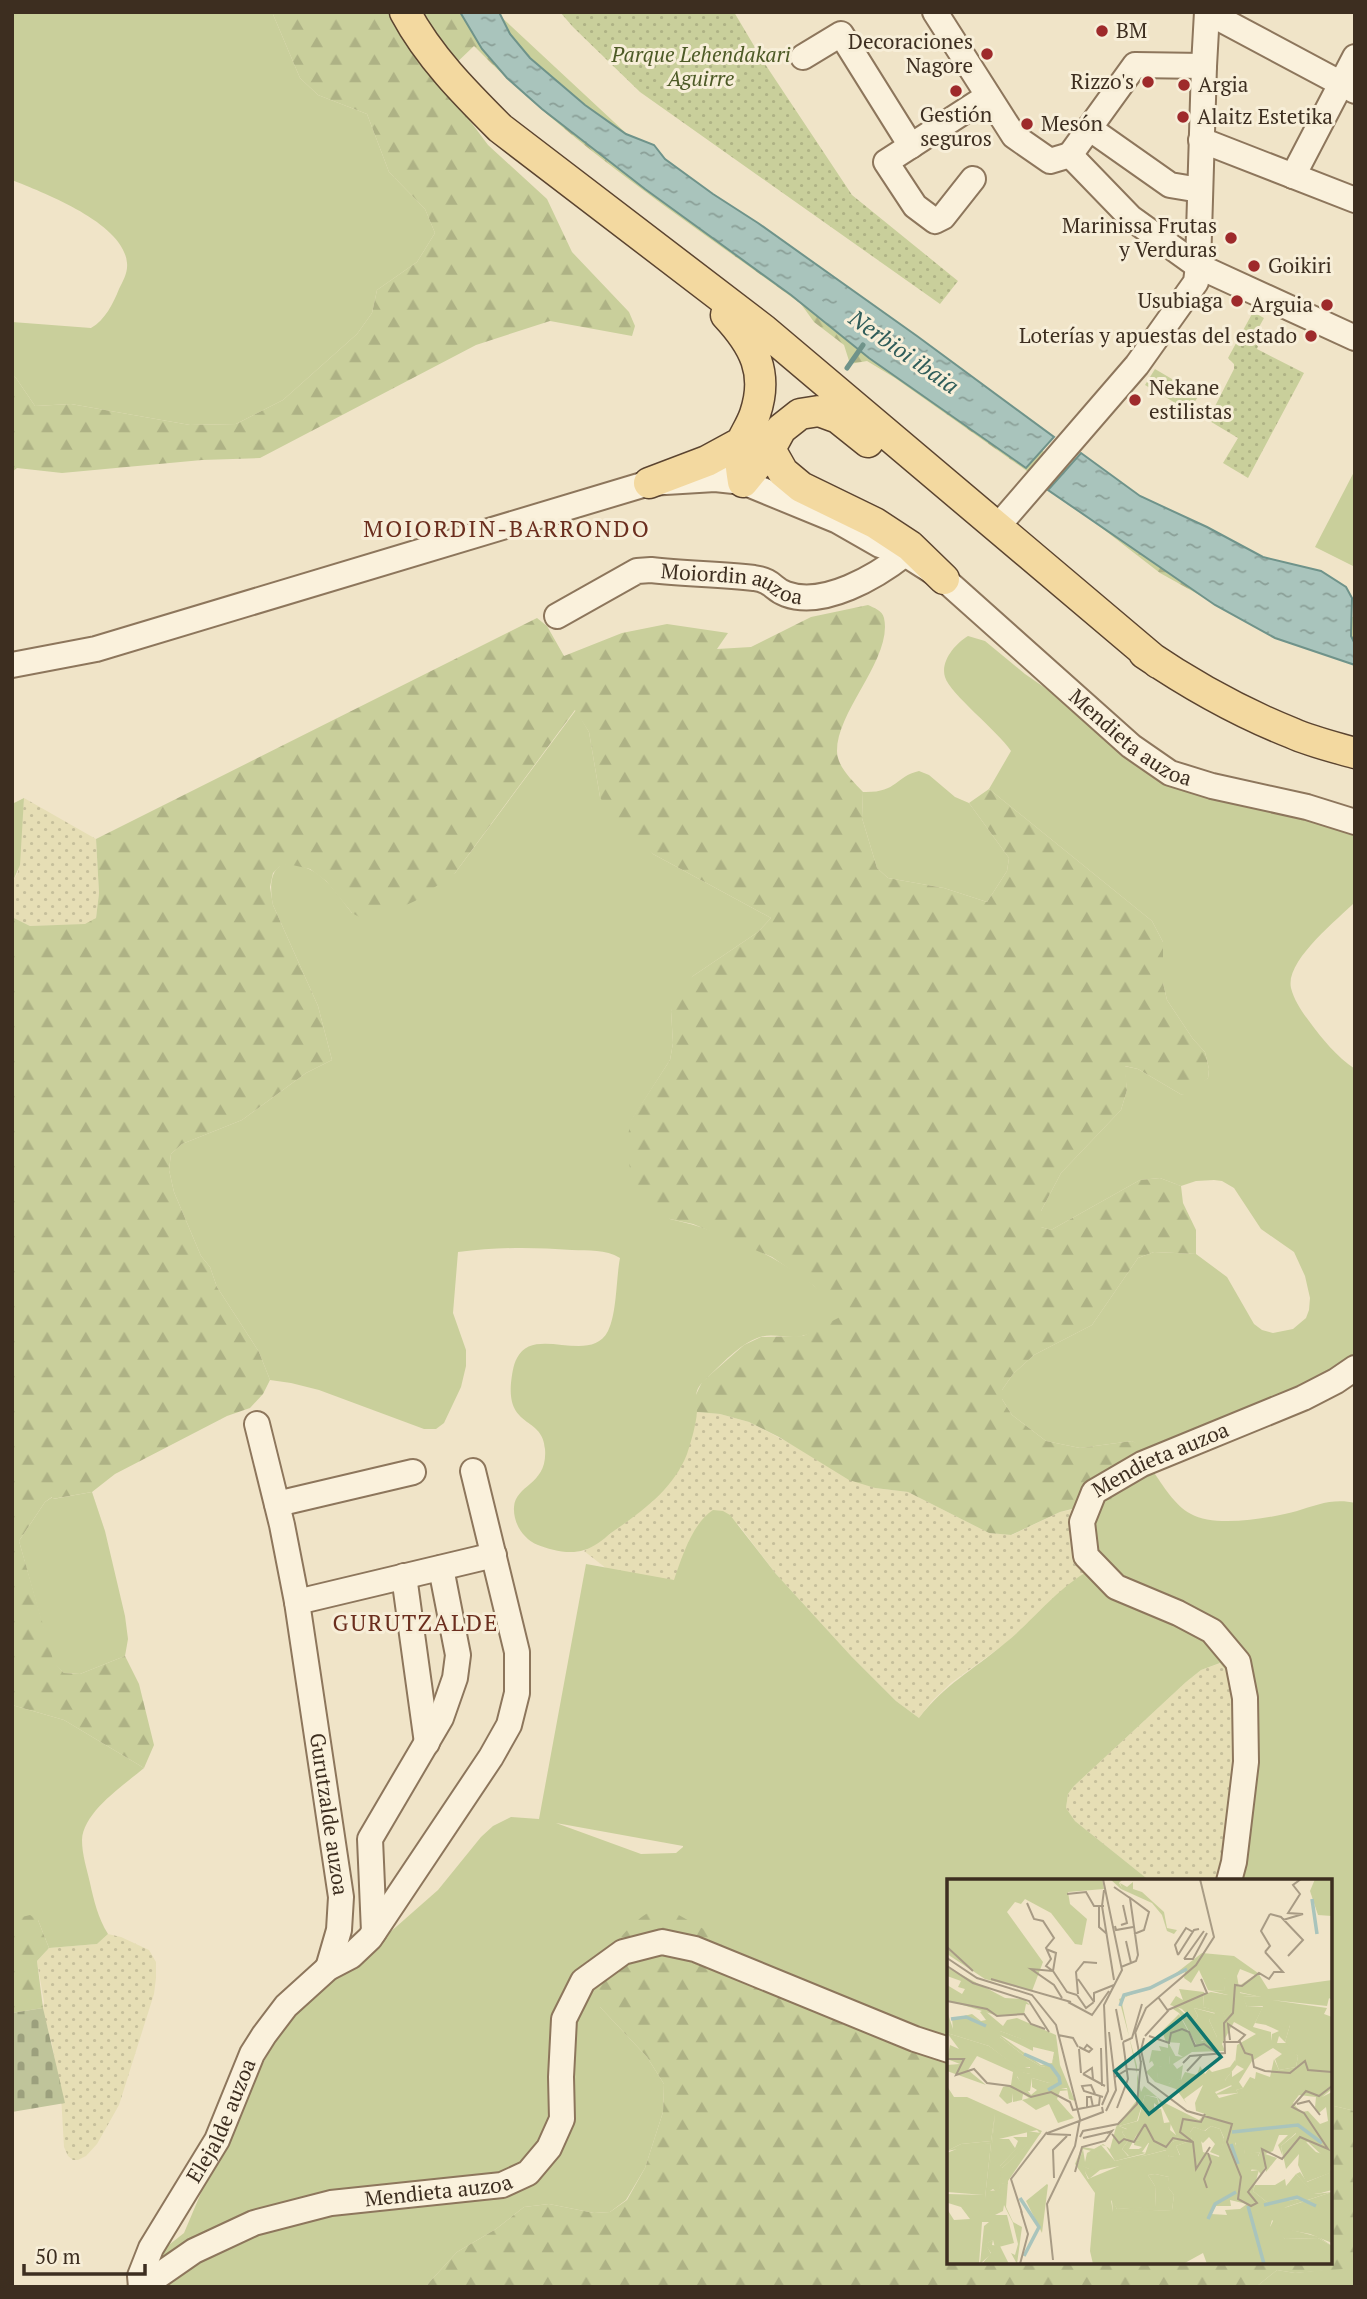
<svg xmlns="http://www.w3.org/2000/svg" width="1367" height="2299" font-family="'PT Serif',serif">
<defs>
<pattern id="farmland-dots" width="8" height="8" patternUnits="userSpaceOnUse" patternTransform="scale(1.75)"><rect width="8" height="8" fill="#e6deb5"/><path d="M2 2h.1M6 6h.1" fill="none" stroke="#c6bf9b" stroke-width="1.8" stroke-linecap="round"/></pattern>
<pattern id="forest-firs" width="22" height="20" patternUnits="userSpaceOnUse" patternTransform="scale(1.75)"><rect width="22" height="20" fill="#c9cf9b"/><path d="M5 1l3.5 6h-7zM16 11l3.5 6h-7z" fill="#aeb285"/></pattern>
<pattern id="cemetery-stones" width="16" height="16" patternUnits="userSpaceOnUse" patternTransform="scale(1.75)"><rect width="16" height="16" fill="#bfc49a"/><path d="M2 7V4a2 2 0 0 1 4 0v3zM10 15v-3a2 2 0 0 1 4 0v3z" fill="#9ca07d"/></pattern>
<pattern id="park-dots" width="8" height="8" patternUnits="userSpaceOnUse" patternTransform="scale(1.75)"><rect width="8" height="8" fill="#c9cf9b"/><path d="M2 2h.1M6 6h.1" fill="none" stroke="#aeb285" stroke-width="1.8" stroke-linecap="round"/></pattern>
<pattern id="water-ripples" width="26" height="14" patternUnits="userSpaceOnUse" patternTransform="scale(1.75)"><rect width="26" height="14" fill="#a9c4bc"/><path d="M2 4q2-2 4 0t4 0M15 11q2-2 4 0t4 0" fill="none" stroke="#8ba098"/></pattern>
</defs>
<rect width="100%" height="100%" fill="#f0e4c8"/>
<path fill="url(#farmland-dots)" d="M 24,798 L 96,839 L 99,893 L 96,918 L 85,925 L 30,926 L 12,917 L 12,883 L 18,872 Z
M 697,1412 L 720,1414 L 749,1422 L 875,1488 L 908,1492 L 989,1533 L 1012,1535 L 1060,1512 L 1080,1508 L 1090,1570 L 1070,1584 L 1006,1643 L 951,1683 L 932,1701 L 919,1718 L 896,1701 L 852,1657 L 776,1574 L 738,1524 L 674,1583 L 611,1572 L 584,1551 L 606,1537 L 653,1501 L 692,1435 Z
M 1221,1663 L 1228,1673 L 1234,1692 L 1234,1780 L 1221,1881 L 1150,1881 L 1075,1821 L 1066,1808 L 1068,1794 L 1074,1786 L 1186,1682 L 1201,1670 Z
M 108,1934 L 121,1937 L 149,1950 L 156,1962 L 156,1978 L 154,1994 L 119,2105 L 97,2144 L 86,2156 L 78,2160 L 73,2160 L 68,2156 L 64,2147 L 61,2095 L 52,2044 L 43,2012 L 44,2002 L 37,1961 L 49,1948 L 97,1944 Z"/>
<path fill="#c9cf9b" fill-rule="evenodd" d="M 12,12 L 272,12 L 300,78 L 318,95 L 367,114 L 389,172 L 425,209 L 435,233 L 417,262 L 377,290 L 372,313 L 357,334 L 283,400 L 236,424 L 190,425 L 71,404 L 35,406 L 16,378 L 12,375 L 12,322 L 91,328 C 105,320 113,304 119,289 C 123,281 128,273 127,263 C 124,223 44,193 12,180 Z
M 1155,369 L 1199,395 L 1189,411 L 1145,385 Z
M 1355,470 L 1355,567 L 1315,547 Z
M 968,636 L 985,641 L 1025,674 L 1074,708 L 1126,751 L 1355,832 L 1355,902 C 1337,920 1285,961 1291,988 C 1294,1000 1302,1012 1309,1021 C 1323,1040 1336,1056 1355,1069 L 1355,1361 L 1155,1455 L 1132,1441 L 1080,1448 L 1046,1441 L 1012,1415 L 1002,1399 L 1002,1390 L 1013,1374 L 1034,1355 L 1092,1325 L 1138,1258 L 1154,1252 L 1196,1254 L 1227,1277 L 1254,1324 L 1262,1330 L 1273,1333 L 1293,1329 L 1306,1318 L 1309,1310 L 1310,1298 L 1305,1276 L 1294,1252 L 1261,1229 L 1234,1188 L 1222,1181 L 1214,1180 L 1196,1181 L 1181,1186 L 1160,1178 L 1140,1180 L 1051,1230 L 1041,1227 L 1041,1211 L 1061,1173 L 1121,1110 L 1127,1090 L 1124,1066 L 1138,1069 L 1182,1095 L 1208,1078 L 1209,1069 L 1205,1052 L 1193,1039 L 1167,1000 L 1163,983 L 1163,942 L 1152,921 L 989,789 L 1011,751 C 998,731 950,694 945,677 C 940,661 956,643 968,636 Z
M 576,710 L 589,732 L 600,797 L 653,854 L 771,918 L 758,932 L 693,976 L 671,1011 L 673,1043 L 670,1060 L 631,1121 L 670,1219 C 717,1229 774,1254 812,1284 C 823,1293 832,1307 841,1317 C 829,1323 815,1333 802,1336 C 789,1339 773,1333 760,1337 C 739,1344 721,1365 706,1379 C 692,1391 697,1398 697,1412 C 696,1425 691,1442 687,1454 C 673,1490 641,1512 611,1533 C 604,1539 593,1548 584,1550 C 570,1555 550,1550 538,1545 C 523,1539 513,1523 514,1507 C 516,1484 548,1485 545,1449 C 543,1416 507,1429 511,1383 C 512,1375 513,1365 517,1358 C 534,1324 590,1366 608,1331 C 617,1313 616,1279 620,1258 C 605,1249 589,1251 572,1250 C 533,1247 497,1247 458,1252 L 453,1313 L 466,1350 L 466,1366 L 461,1387 L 444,1423 L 436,1429 L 424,1429 L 319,1390 L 291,1383 L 270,1380 L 259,1352 L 217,1287 L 210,1267 L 201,1256 L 174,1192 L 169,1170 L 171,1154 L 182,1144 L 242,1120 L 306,1073 L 332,1060 L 318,1006 L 273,905 C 267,875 275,853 309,869 C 327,877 340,898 352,913 L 455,873 Z
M 919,771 L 929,775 L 955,797 L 969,803 L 1009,858 L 1007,871 L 987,902 L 944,888 L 888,878 L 877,868 L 862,818 L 863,792 C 898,793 894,777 919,771 Z
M 24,798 L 20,865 L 12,883 L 12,804 Z
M 1152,1470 C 1163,1485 1174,1505 1191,1514 C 1215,1528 1271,1518 1297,1511 C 1316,1505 1334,1498 1355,1503 L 1355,2111 L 1330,2105 L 1330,1881 L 1221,1881 L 1234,1780 L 1234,1692 L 1228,1673 L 1220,1663 L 1201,1670 L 1186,1682 L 1074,1786 L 1068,1794 L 1066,1808 L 1075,1821 L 1150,1881 L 949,1881 L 949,2042 L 898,2018 L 790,1978 L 600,2007 L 647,2057 L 664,2084 L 663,2112 L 645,2168 L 626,2200 L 610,2212 L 594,2213 L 549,2204 L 524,2207 L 496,2229 L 457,2252 L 425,2287 L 124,2287 L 160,2252 L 184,2233 L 206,2181 L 239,2109 L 271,2048 L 289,2020 L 315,1992 L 363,1956 L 438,1890 L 481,1837 L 493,1826 L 511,1817 L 539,1819 L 586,1564 L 674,1580 C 682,1557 692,1524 713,1510 L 723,1511 L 730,1515 L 776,1574 L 852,1657 L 896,1701 L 919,1718 C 944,1685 973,1670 1004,1644 C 1033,1621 1057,1588 1090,1570 L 1080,1508 ZM 556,1823 L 683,1846 L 683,1847 L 676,1853 L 641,1854 Z
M 92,1492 L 105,1531 L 125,1616 L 128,1639 L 125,1656 L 80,1674 L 64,1673 L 53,1663 L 19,1541 L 45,1502 L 54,1496 L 53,1499 Z
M 12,1705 L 64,1720 L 144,1768 C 124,1785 83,1812 82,1840 C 82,1855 87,1869 90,1883 C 94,1901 98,1918 108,1934 L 97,1944 L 49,1948 L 38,1920 L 12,1929 Z
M 1342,2268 L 1355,2268 L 1355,2287 L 1256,2287 L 1277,2270 L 1295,2273 Z"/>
<path fill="url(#forest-firs)" d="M 272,12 L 496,12 L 687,190 L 1122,509 L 1355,618 L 1355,663 L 1273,636 L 1160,573 L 1041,481 L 895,378 L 867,361 L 850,364 L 844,345 L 814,322 L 801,304 C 689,222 571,146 474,46 L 450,69 L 459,106 L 488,145 L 547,199 L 572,252 L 629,312 L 635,326 L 632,336 L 550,321 L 476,345 L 260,458 L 202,460 L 62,473 L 17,468 L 12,472 L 12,375 L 16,378 L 35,406 L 71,404 L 190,425 L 236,424 L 283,400 L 357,334 L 372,313 L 377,290 L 417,262 L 435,233 L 425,209 L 389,172 L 367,114 L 318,95 L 300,78 Z
M 868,605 C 874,608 882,610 884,618 C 893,658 837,710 837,751 C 837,767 853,781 863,792 L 862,818 L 877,868 L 888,878 L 944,888 L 987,902 L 1007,871 L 1009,858 L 969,803 L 989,789 L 1152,921 L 1163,942 L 1163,983 L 1167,1000 L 1193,1039 L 1205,1052 L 1209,1069 L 1208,1078 L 1193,1091 L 1182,1095 L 1138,1069 L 1125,1066 L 1127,1090 L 1121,1110 L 1061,1173 L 1041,1211 L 1041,1227 L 1051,1230 L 1140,1180 L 1160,1178 L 1181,1186 L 1183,1203 L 1196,1230 L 1196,1254 L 1154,1252 L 1138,1258 L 1092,1325 L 1034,1355 L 1013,1374 L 1002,1390 L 1002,1399 L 1012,1415 L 1046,1441 L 1080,1448 L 1132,1441 L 1150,1449 L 1152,1470 L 1124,1496 L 1060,1512 L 1011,1535 L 989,1533 L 908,1492 L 875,1488 L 849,1480 L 779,1437 L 749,1422 L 720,1414 L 697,1412 L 694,1399 L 702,1382 L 744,1345 L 761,1337 L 803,1336 L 840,1317 L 814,1286 L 772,1257 L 693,1224 L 670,1219 L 647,1200 L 631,1174 L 626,1146 L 631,1120 L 670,1060 L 673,1043 L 671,1011 L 679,990 L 693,976 L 758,932 L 771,918 L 653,854 L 614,824 L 600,797 L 589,732 L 575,710 L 455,873 L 415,901 L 380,917 L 363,919 L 352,913 L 326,881 L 310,869 L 288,864 L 279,867 L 273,873 L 270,887 L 273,905 L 318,1006 L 332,1060 L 306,1073 L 242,1120 L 182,1144 L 171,1154 L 169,1170 L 174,1192 L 201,1256 L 210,1267 L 217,1287 L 259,1352 L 270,1380 L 263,1394 L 250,1408 L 227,1416 L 115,1474 L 92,1492 L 52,1499 L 52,1497 L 45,1502 L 19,1541 L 54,1663 L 64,1673 L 80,1674 L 125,1656 L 139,1684 L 154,1745 L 144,1768 L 64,1720 L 12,1705 L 12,917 L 30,926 L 85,924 L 96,918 L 99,893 L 96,839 L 537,618 L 547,626 L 564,656 L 622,633 L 667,624 L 728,633 L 717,649 L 751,647 L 811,617 Z
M 651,1911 L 677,1914 L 790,1978 L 898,2018 L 949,2042 L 949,2262 L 1330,2262 L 1330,2105 L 1355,2111 L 1355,2268 L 1295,2273 L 1277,2270 L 1256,2287 L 425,2287 L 457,2252 L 496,2229 L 524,2207 L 549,2204 L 594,2213 L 610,2212 L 627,2200 L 645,2168 L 663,2112 L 664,2084 L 647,2057 L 600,2007 L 593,1990 C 604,1960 622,1927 651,1911 Z
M 30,1915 L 38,1920 L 49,1948 L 37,1961 L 43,2008 L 12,2013 L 12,1929 L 22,1917 Z"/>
<path fill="url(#cemetery-stones)" d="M 43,2008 L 65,2103 L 12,2112 L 12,2013 Z"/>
<path fill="url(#park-dots)" d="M 560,12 L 734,12 L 763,61 L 852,195 L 958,281 L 940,304 L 640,92 L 573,27 Z
M 1253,312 L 1264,318 L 1254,336 L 1257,338 L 1254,343 L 1258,346 L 1257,349 L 1304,373 L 1248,478 L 1223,463 L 1238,438 L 1208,420 L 1234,369 L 1234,364 L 1228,358 Z"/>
<path fill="url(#water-ripples)" stroke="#6f938a" stroke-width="2" d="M 460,12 L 499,12 L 510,34 L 530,58 L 585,105 L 626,134 L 654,145 L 665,159 L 713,194 L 758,223 L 917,336 L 1054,437 L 1026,468 L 869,358 L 791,295 L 645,189 L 542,109 L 507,78 L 482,49 Z
M 1081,453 L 1140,496 L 1207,527 L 1263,557 L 1321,571 L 1346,587 L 1352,598 L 1351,636 L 1355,644 L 1355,665 L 1275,638 L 1215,605 L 1048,490 Z"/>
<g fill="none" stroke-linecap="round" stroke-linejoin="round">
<path stroke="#6f938a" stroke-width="5" d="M 847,368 L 863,345"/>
<g stroke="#8d765c" stroke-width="28">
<g id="minor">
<path d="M 935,12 L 1014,136 L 1050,161 L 1070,155 L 1131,218 L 1198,266 L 1355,338"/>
<path d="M 1207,12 L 1355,91"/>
<path d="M 803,57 L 841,34 L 911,146"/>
<path d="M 1089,128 L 1170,185 L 1200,190"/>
<path d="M 1201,140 L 1355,200"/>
<path d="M 1070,155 L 1135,65 L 1204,66"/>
<path d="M 1293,176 L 1355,57"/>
<path d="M 973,179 L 943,217 L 935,221 L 915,206 L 886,162 L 988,96"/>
<path d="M 998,526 L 1137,365 L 1196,282 L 1198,266 L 1204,66 L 1207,12"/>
<path id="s1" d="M 557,616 L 637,571 L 651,570 C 685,574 720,574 754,578 C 774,581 772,589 786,594 C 824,608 877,576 905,554"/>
<path id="s2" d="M 12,665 L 96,649 L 649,483 L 715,479 L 743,482 L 838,521 L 880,545 L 905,554 L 944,579 L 1131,746 L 1170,773 L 1212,786 L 1307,807 L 1355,822"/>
<path id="s3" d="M 257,1424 L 282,1525 L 297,1602 L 341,1897 L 339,1930 L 328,1968"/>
<path d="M 277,1504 L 413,1472"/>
<path d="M 404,1576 L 427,1743"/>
<path d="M 297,1602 L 494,1555"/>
<path id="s4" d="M 1229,1881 L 1234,1862 L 1246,1762 L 1245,1698 L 1238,1662 L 1212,1631 L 1178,1613 L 1116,1587 L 1086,1556 L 1082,1522 L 1094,1492 L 1142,1464 L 1303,1398 L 1336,1381 L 1355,1368"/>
<path d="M 374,1932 L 370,1839 L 441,1718 L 455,1678 L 458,1655 L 441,1568"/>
<path id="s5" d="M 141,2287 L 140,2276 L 151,2248 L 217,2140 L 252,2054 L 264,2035 L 286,2006 L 328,1968 L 351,1956 L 370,1938 L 491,1757 L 509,1725 L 517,1693 L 517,1652 L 473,1471"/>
<path id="s6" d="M 142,2287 L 194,2251 L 254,2223 L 331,2203 L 502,2185 L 528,2173 L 549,2148 L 562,2119 L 561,2077 L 564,2019 L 583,1981 L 623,1952 L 662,1942 L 695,1949 L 915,2039 L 949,2050"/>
</g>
</g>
<g stroke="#5b4430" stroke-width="33">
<path id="major" d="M 405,12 C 429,57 465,93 500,128 L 764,330 L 1158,663
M 726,315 C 754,345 769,373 755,414 C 752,423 747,431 743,439 C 738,452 741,469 743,482
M 770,449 L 783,472 L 801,487 L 875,523 L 910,546 L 944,579
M 743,482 L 770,449 L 781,429 L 800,414 L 819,411 L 838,418 L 868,442
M 649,483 L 707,461 L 742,442
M 1144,653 C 1191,685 1239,712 1292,733 C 1312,742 1334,747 1355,753"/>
</g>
<use href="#minor" stroke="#faf1dc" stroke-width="24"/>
<use href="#major" stroke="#f3d9a0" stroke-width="30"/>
</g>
<g fill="#9e2a2b" stroke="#f7eed8" stroke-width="2.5">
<circle cx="1102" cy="31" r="7"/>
<circle cx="987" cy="54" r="7"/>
<circle cx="1148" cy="82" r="7"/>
<circle cx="1184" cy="85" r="7"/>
<circle cx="956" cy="91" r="7"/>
<circle cx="1183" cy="117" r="7"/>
<circle cx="1027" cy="124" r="7"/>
<circle cx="1231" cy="238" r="7"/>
<circle cx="1254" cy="266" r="7"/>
<circle cx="1237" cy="301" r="7"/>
<circle cx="1327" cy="305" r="7"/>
<circle cx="1311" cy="336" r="7"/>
<circle cx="1135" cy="400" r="7"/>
</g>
<g text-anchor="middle" stroke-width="6" stroke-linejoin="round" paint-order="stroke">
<g font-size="21" fill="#3d2e20" stroke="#f7eed8" text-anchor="start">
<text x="1116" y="38">BM</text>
<text x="973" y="49" text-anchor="end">Decoraciones<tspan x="973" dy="24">Nagore</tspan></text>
<text x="1134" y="89" text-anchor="end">Rizzo's</text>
<text x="1198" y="92">Argia</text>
<text x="956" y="122" text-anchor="middle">Gestión<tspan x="956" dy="24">seguros</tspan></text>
<text x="1197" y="124">Alaitz Estetika</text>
<text x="1041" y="131">Mesón</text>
<text x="1217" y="233" text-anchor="end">Marinissa Frutas<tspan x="1217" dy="24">y Verduras</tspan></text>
<text x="1268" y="273">Goikiri</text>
<text x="1223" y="308" text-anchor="end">Usubiaga</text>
<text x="1313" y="312" text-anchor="end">Arguia</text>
<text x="1297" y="343" text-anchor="end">Loterías y apuestas del estado</text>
<text x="1149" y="395">Nekane<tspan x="1149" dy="24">estilistas</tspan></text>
</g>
<g font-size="21" font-style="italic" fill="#4d5a26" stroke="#f7eed8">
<text x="701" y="62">Parque Lehendakari<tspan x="701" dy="24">Aguirre</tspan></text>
</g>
<g font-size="21" fill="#3d2e20" stroke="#f7eed8">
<text dy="7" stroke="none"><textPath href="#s1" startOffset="189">Moiordin auzoa</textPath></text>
<text dy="7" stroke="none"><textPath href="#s2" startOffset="1227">Mendieta auzoa</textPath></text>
<text dy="7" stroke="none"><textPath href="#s4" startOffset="551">Mendieta auzoa</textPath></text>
<text dy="7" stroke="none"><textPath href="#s3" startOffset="397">Gurutzalde auzoa</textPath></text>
<text dy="7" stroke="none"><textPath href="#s5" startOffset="187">Elejalde auzoa</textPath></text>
<text dy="7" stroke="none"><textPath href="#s6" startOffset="317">Mendieta auzoa</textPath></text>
</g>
<g font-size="23" font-style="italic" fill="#2f5d5a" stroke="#f7eed8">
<text transform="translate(904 352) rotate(35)" y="8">Nerbioi ibaia</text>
</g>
<g font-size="23" letter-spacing="2" fill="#6b2e1e" stroke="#f7eed8">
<text x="507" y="537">MOIORDIN-BARRONDO</text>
<text x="416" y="1631">GURUTZALDE</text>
</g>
</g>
<g transform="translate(947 1879)">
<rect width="385" height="385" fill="#f0e4c8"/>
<path d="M 163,0 L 176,0 L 172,4 L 175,9 L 173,4 L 180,8 L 186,3 L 186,10 L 195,13 L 217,33 L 220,49 L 230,51 L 227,55 L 220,52 L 215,36 L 205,24 L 174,10 ZM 0,88 L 58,119 L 77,120 L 83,126 L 79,125 L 77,135 L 51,137 L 0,121 L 0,106 L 15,115 L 18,110 L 11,108 L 14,102 L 0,97 ZM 284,95 L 290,97 L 293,114 L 315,118 L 296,117 L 300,128 L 316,128 L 306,148 L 324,153 L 324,162 L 325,155 L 332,152 L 319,146 L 343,146 L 338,163 L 332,157 L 330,164 L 342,164 L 351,177 L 349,188 L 332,191 L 328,180 L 335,175 L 326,169 L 305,182 L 292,203 L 296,209 L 289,211 L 291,214 L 267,216 L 285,207 L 278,201 L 285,192 L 285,198 L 297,190 L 288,185 L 290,166 L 309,155 L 287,143 L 275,165 L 278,172 L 245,173 L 226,185 L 230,190 L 236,186 L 234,201 L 227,199 L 222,205 L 210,199 L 211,188 L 223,185 L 222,176 L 236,178 L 231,175 L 233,164 L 219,163 L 215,152 L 232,135 L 249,167 L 251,163 L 270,158 L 262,141 L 268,134 L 247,129 L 251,137 L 247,143 L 235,130 L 223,126 L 229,117 L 236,121 L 232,110 L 257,113 L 256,128 L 276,133 L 279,140 L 281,116 L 261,111 L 278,112 L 276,101 ZM 0,154 L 42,167 L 72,189 L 84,189 L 83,195 L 73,193 L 70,198 L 84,216 L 90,211 L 85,208 L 85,199 L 102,204 L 104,197 L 110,197 L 114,209 L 123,211 L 113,212 L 110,220 L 127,239 L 111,244 L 102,225 L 89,231 L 75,221 L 82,219 L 76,215 L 75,221 L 66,223 L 66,214 L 65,223 L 60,225 L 52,217 L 56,208 L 64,206 L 66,193 L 30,177 L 21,191 L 39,206 L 0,192 L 0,186 L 13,185 L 0,180 L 3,166 L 12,170 ZM 198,216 L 210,219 L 213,229 L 207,224 L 207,231 L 214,230 L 217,244 L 224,243 L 223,251 L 229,256 L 228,260 L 213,257 L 213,270 L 227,262 L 244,257 L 245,261 L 229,267 L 233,277 L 222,278 L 219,271 L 196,277 L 183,285 L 153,291 L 142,300 L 138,293 L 142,290 L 131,285 L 136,270 L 138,283 L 140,274 L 154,266 L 168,282 L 198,275 L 202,264 L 188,261 L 190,255 L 182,270 L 194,270 L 182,277 L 175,270 L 181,262 L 175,253 L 180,250 L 172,247 L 191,242 ZM 48,236 L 41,312 L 52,311 L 53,287 L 80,258 L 80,252 L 94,254 L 55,289 L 61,305 L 55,304 L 54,320 L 44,322 L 38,319 L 44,264 L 0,272 L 14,265 L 44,262 ZM 264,247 L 273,250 L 277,260 L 273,277 L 263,273 L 268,265 L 262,258 L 256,264 L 243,253 L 247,248 L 258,252 ZM 350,254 L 369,273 L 385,278 L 383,294 L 359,303 L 351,286 L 352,275 L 339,290 L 334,267 ZM 296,258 L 298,275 L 313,273 L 311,277 L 320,284 L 314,296 L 311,291 L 298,290 L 291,279 L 288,261 ZM 208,295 L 222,298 L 221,308 L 227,316 L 225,331 L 166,334 L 165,321 L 170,330 L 209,327 L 208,307 L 201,296 ZM 349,295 L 368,315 L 385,313 L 336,329 L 354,320 L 321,324 L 306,312 L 308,306 L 328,306 L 338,300 L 339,307 ZM 327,340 L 337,349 L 372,358 L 385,367 L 371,359 L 338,360 L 323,348 ZM 46,361 L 45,366 L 53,367 L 62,385 L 35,385 L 44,374 L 38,365 Z" fill="#c9cf9b"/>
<path d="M 0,0 L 155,0 L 157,10 L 121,13 L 123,25 L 140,40 L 135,66 L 128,65 L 104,34 L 78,20 L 74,25 L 68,23 L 60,33 L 96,83 L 85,112 L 38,100 L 0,75 ZM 368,0 L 385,0 L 385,37 L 371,36 L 363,12 ZM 255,74 L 287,77 L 311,94 L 321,110 L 385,101 L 385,121 L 382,119 L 380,127 L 325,121 L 380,129 L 377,135 L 385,138 L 385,210 L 375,218 L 385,213 L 385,278 L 379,280 L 361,263 L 349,266 L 349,254 L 334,267 L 336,278 L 331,266 L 341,256 L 332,256 L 326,272 L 318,275 L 330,279 L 319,293 L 318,282 L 310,280 L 313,273 L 298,276 L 295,259 L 288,264 L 298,289 L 306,286 L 304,292 L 312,291 L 306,312 L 321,324 L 355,320 L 337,329 L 385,313 L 385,364 L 363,355 L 336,350 L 325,341 L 323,348 L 326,346 L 338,360 L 371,359 L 385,367 L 385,385 L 260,385 L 256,374 L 236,385 L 146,385 L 143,372 L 148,314 L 128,285 L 135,268 L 148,270 L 156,265 L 163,270 L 169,248 L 190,221 L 190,187 L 172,120 L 220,101 ZM 293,90 L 308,96 L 292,107 L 292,113 L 314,118 L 295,117 L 300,128 L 316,127 L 308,144 L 336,149 L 343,146 L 338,163 L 351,177 L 349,188 L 332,191 L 327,180 L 323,198 L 309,193 L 308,200 L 303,198 L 296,209 L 289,211 L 291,214 L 272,219 L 268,213 L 287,205 L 278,201 L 290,186 L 288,181 L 283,188 L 265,193 L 262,190 L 258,195 L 253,187 L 250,196 L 238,193 L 234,201 L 227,198 L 222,205 L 220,200 L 210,199 L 212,188 L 223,186 L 222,177 L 229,178 L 221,163 L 221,169 L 212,167 L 214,172 L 205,171 L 202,184 L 205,182 L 207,186 L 199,193 L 208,203 L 229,210 L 240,225 L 237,220 L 256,206 L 248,224 L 249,232 L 258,235 L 252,241 L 216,223 L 197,207 L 194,213 L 174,120 L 238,93 L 237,99 L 244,104 L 252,91 L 261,111 L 278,112 L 277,100 L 290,97 ZM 198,216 L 210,218 L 229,256 L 213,256 L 213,271 L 227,262 L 244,258 L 245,261 L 229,267 L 233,276 L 222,278 L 220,271 L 196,277 L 141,300 L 138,293 L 167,284 L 163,280 L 157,285 L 161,277 L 154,271 L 142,290 L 131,284 L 136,270 L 149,273 L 154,266 L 159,267 L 168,282 L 199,274 L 195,273 L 202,263 L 188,261 L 187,266 L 195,268 L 181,277 L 175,270 L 181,262 L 175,253 L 181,251 L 172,247 L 190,242 ZM 352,216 L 369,218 L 368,228 L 372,234 L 379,228 L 381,242 L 373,245 L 361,232 L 354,233 L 346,224 ZM 264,247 L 273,250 L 277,259 L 272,278 L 256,273 L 253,255 L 243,253 L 247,248 L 257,252 ZM 208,295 L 222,298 L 220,307 L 227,316 L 225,331 L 166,333 L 164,321 L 170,330 L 209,328 L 208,307 L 201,296 ZM 283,321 L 300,325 L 293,330 L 278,331 L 280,336 L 264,335 L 269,327 L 284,327 ZM 264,113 L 281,116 L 284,136 L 279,141 L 276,134 L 256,128 L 257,115 ZM 229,127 L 247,143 L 251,137 L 247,129 L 269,135 L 262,141 L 270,158 L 265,165 L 255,161 L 250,167 L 232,134 L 226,130 ZM 37,131 L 56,147 L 60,141 L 70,139 L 109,156 L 113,186 L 128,222 L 122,220 L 120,209 L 112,209 L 110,197 L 102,204 L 85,199 L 83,212 L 78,212 L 70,197 L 72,192 L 83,195 L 83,188 L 72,190 L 42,167 L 0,154 L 0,132 L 6,150 L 5,140 L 25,135 L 34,142 L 39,141 L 33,133 ZM 53,152 L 108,173 L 105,185 L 95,188 L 80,179 L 53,158 ZM 0,207 L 7,218 L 20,218 L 95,252 L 61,302 L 59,328 L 66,343 L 75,348 L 70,385 L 64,374 L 68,376 L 71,365 L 66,344 L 57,326 L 56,332 L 48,336 L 60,336 L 67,364 L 48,369 L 46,361 L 39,365 L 44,375 L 33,385 L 37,347 L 42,343 L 35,343 L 32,385 L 0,385 L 0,330 L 7,341 L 23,340 L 14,328 L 1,324 L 0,315 L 37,316 L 0,313 L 0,274 L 19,266 L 44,264 L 38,319 L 53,320 L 54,304 L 61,305 L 53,304 L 52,315 L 46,310 L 40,314 L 48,235 L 44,262 L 14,265 L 0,272 ZM 90,251 L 93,254 L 55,289 L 54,303 L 53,287 L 81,258 L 66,258 L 71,262 L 68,269 L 62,260 L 52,260 ZM 385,288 L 385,311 L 374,314 L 367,315 L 349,295 L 353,293 L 360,303 L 382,294 ZM 100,305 L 101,306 L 95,354 L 79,322 Z" fill="#c9cf9b" fill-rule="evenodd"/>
<path d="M 53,152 L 109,172 L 105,185 L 95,188 L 80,179 L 53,158 ZM 53,156 L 86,172 L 86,168 L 107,173 L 105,184 L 94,186 Z" fill="#c9cf9b" fill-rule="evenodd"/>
<path fill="none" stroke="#a9c4bc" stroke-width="3.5" d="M 365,20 L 370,55M 173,127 L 177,116 L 203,109 L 240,90M 4,140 L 19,138 L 39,147M 77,175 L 104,187 L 112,198 L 113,204 L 101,211M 285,253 L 351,246 L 375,264M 284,265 L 291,285M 73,319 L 92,348 L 77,377M 317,326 L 350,318 L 369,327M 301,327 L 317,385M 261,340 L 268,325 L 289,313"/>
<path fill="none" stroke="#a89b85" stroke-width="2" d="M 167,8 L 183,19 L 191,76 L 189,82 L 174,88M 157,11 L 155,27 L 167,101M 120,15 L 139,13 L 147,27 L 157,27M 182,18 L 202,33 L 197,51 L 187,55M 80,24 L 87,40 L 96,42 L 107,59 L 99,69 L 104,80 L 99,87 L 106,92M 152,28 L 152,48 L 160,55M 323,35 L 334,38 L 356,61 L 341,77M 336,41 L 356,35 L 341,34 L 353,15 L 346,6 L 354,0M 174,46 L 180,44 L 176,26M 168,47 L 169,51 L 186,48M 179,62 L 184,84M 0,68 L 26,92M 99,70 L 109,74 L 106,92M 318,73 L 323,67 L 314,52 L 323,35M 231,76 L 228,66 L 239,49 L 246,53M 231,76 L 247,51 L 252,50M 0,79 L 30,99 L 85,116 L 109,146 L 133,240 L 128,267 L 100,325 L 106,381M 237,80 L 246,80 L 260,54M 237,80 L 257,52M 0,87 L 26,104 L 82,122 L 102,153M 106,92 L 84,90 L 107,106 L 115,119M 106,92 L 120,113 L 130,116M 44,100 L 124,123M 131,100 L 147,123M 131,115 L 129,93 L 137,83 L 150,84M 130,116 L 139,129 L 147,123M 0,122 L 40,130 L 50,137 L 77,135 L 84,145 L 98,150M 121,123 L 145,136 L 162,112M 147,123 L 147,114 L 167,106M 169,130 L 175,161M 221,131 L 260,114 L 254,100M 188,152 L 194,184M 188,154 L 199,129 L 249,86 L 267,58 L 253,0M 111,156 L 126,159 L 131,168M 198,157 L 221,132 L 211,118M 202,157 L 222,164 L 224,154 L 235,150 L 242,153 L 248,167 L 257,165 L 270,174M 197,159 L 194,171 L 201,203 L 240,232 L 285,245 L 280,263 L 294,298 L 291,320 L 304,327 L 310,324 L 301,313 L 319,289 L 315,270 L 335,280 L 353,258 L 381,270 L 357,234 L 345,228 L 359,212 L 372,217 L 385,207M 283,161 L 281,145 L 298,156 L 291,163M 176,163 L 185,159 L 195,125M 276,163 L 293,163 L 298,174 L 305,176 L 307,188 L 318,192 L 343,194 L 358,182 L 361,191 L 385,193M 132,168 L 142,173 L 145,170 L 140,166 L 137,170M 154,169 L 155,207M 132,170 L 134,194M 0,180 L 17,180 L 9,196 L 27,190 L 40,204 L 63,207 L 84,218 L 104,213 L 123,223 L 126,231 L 152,226 L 153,217M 236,184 L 243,177 L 278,174 L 277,144 L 286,134 L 288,106 L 295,107 L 312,94 L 322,100 L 327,93 L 336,93 L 318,73M 240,192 L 255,176M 136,195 L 158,207M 136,195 L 145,189 L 146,200M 168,198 L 181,190 L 194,191M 148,215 L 144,206 L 135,207 L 137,212 L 156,218M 350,225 L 362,222 L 373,236M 155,226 L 161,212 L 157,126 L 175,91 L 156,0M 140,229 L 140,218 L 144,218 L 146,228M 170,229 L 181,200 L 176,163M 159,232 L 169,211 L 162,153M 258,235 L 254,243 L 236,240 L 233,253 L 246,263 L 249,290 L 263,268M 198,245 L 207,262 L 219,268 L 226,259 L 245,263M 146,250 L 171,245 L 190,225 L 194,182M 98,255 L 156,233 L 155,228M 100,255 L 124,256M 165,255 L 172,264 L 177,260 L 187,263 L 198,245M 133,258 L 136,252 L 151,249M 136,259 L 162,253M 128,293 L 135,268 L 158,262 L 165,252 L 160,254M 107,299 L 106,271 L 120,257M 260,309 L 257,300 L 264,283 L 261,274M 75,334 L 64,300 L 100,253M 73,385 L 81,355 L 74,332"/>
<path fill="#0f766e" fill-opacity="0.15" stroke="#0f766e" stroke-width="3.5" d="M 240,135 L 274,178 L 202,235 L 168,192 Z"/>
<rect width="385" height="385" fill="none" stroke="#3d2e20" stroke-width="3.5"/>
</g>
<rect width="1367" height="2299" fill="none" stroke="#3d2e20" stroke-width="28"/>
<path d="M24 2264v10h121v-10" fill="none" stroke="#3d2e20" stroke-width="3.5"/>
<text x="35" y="2264" font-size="21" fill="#3d2e20" stroke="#f7eed8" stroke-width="5" paint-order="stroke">50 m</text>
</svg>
